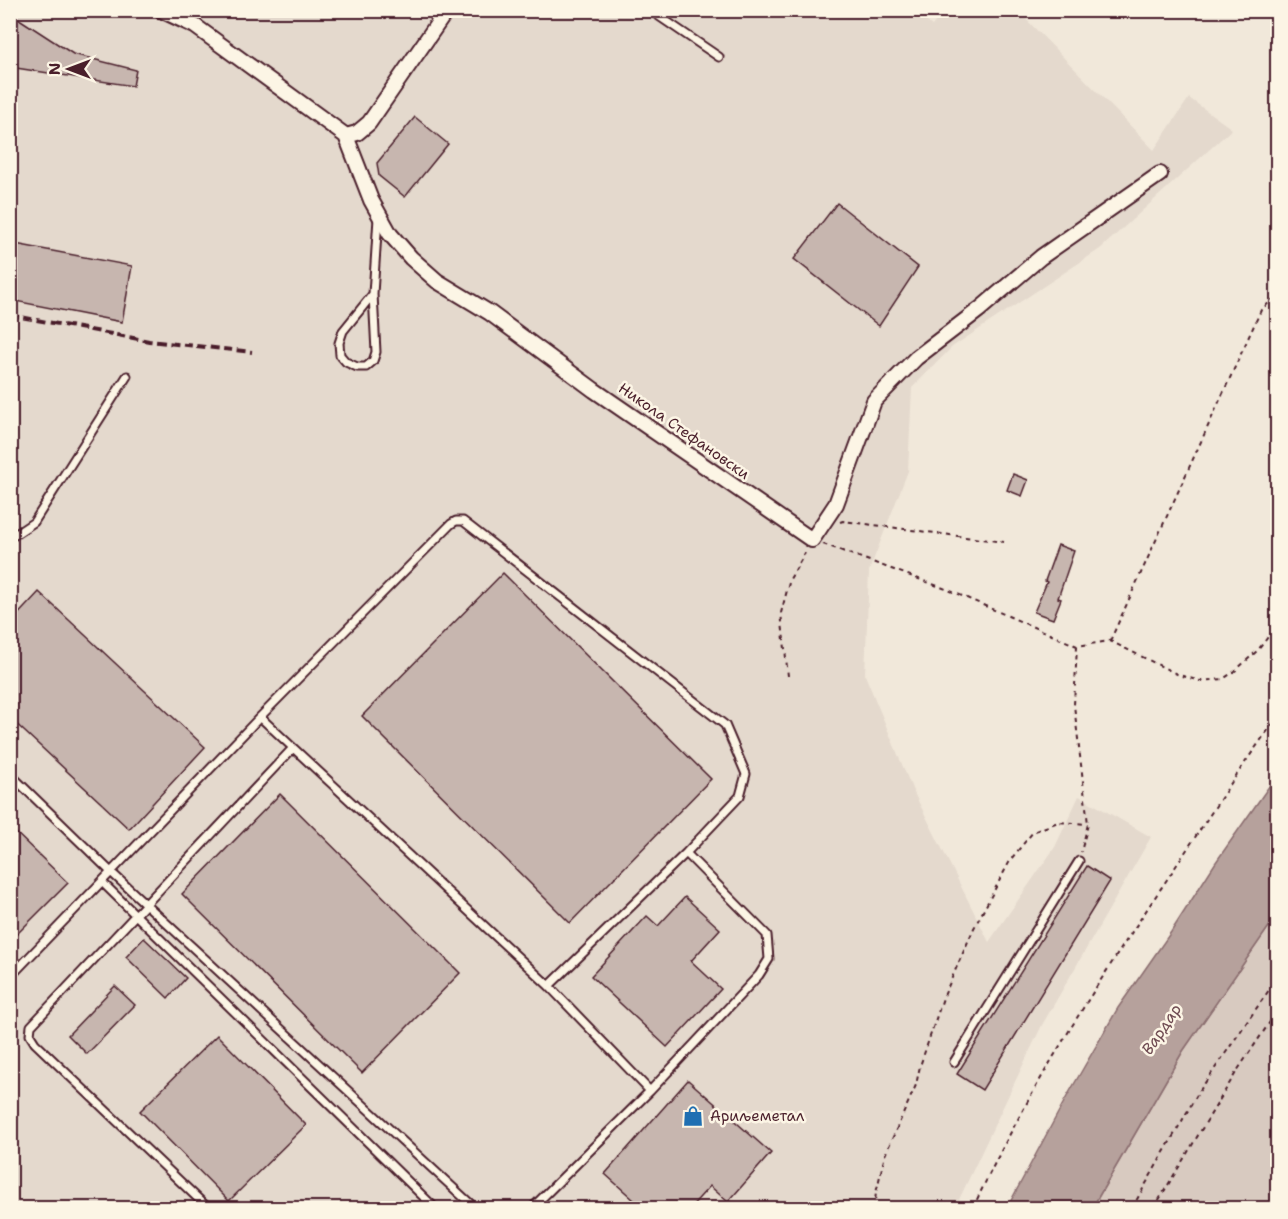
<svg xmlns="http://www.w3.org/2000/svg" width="1288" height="1219" font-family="'Shantell Sans',sans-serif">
<rect width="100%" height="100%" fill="#f1e8da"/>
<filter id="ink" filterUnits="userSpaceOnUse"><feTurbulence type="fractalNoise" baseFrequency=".0167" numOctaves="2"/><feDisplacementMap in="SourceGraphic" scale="12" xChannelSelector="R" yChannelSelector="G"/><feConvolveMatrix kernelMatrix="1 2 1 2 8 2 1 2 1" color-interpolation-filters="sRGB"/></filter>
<g filter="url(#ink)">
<path fill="#e4d9cd" d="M 913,10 L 932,26 L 944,11 L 1018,11 L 1154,150 L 1189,98 L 1232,129 L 1100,249 L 952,347 L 912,388 L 908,471 L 869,571 L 865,675 L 913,791 L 989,942 L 1055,847 L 1079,796 L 1151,837 L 1042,1025 L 955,1208 L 11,1208 L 11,11 Z"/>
<path fill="#d8cac0" stroke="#917476" stroke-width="1.5" d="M 1277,915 L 1277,1208 L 1092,1208 L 1183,1051 Z"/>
<path fill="#b6a19c" stroke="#8b6d6f" stroke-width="1.5" d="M 1277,775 L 1277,915 L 1183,1051 L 1092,1208 L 1007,1208 L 1065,1100 L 1118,1008 L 1171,932 L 1216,862 Z"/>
<path fill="#c7b6af" stroke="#4a1f2b" stroke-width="1.5" d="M 10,13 L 73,54 L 136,70 L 133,86 L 16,68 L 10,66 Z
M 415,117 L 448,144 L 405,197 L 379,176 L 377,163 Z
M 837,203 L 918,267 L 879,326 L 794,259 Z
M 10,243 L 132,266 L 122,322 L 10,300 Z
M 1013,474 L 1028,480 L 1022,496 L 1007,490 Z
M 1058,545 L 1074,551 L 1058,598 L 1061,599 L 1053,619 L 1034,612 L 1047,582 L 1045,581 Z
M 503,573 L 711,779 L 570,923 L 362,716 Z
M 39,592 L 205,747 L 129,829 L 10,718 L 10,623 Z
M 280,794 L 460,973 L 362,1073 L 182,894 Z
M 10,827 L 68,883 L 10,941 Z
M 1087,866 L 1110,881 L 982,1090 L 957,1074 Z
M 685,897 L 720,929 L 691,961 L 721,989 L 667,1047 L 591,976 L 647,916 L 658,926 Z
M 144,938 L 186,978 L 168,998 L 126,957 Z
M 115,986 L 135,1005 L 87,1054 L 68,1035 Z
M 217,1035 L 306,1125 L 229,1201 L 140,1111 Z
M 688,1080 L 771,1153 L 728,1202 L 710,1186 L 689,1209 L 644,1209 L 605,1174 Z"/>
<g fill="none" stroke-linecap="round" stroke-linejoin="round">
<g stroke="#4a1f2b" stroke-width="11">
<path id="service" d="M 650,10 L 719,57
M 373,294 L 376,352 L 373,361 L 366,367 L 357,367 L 346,362 L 340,355 L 339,343 L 343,331 L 373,294 L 378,218
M 10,538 L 34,522 L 127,376
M 260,717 L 451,524 L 456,521 L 463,521 L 725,725 L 746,774 L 740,796 L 686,853 L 549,986
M 10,774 L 112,873 L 475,1208
M 103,883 L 435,1208
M 10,977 L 260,717 L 549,986 L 650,1091
M 954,1062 L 1079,861
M 208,1208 L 35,1043 L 30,1035 L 31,1026 L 293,748
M 532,1208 L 650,1091 L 759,975 L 769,959 L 767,935 L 686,853"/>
</g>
<g stroke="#4a1f2b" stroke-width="18">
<path id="minor" d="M 161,10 L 195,26 L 346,136 L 371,200 L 390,234 L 411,258 L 437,281 L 490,313 L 594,390 L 812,540 L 836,504 L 874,401 L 916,358 L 980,309 L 1041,257 L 1160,174
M 346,136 L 357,133 L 369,123 L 447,10"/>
</g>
<path stroke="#4a1f2b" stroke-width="2" stroke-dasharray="4.5 4.5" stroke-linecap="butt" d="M 840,522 L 843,521 L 1004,542
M 823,544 L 946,589 L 1077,646 L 1110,641 L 1179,675 L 1200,681 L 1223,679 L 1235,671 L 1258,650 L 1278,624
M 1110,641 L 1261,310 L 1278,295
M 1077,646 L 1074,705 L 1088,824 L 1081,852
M 788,676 L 781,613 L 790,579 L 805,553
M 874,1208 L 876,1193 L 885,1155 L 916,1085 L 920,1066 L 943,998 L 974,928 L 1011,859 L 1033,832 L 1058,822 L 1088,824
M 973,1208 C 1028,1090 1099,980 1172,872 C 1207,820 1240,767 1278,717
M 1132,1208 L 1198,1093 L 1278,977
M 1154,1208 L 1237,1071 L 1278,1010"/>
<use href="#service" stroke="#fcf5e5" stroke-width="7"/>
<use href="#minor" stroke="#fcf5e5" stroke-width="14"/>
<path stroke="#4a1f2b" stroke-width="4" stroke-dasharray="9 4.5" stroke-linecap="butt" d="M 10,315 L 149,341 L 252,352"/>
</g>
</g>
<defs>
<g id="shop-bare" transform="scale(1.62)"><path d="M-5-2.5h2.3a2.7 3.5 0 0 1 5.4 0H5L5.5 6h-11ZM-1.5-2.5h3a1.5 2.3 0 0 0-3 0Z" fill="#1f6fb2" stroke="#fcf5e5" stroke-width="2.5" paint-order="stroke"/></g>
</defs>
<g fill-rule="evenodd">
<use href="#shop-bare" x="693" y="1116"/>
</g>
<g text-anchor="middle" stroke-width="5" stroke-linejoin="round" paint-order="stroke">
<g font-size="15" fill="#4a1f2b" stroke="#fcf5e5">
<text transform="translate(684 431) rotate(35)" y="5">Никола Стефановски</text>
</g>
<g font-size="15" fill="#4a1f2b" stroke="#fcf5e5" text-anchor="start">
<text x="710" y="1121">Ариљеметал</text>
</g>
<g font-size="16" font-style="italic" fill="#704c53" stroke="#fcf5e5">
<text transform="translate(1161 1029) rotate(-56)" y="6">Вардар</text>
</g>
</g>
<rect width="1288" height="1219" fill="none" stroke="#fcf5e5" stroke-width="36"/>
<rect x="18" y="18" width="1252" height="1183" fill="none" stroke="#4a1f2b" stroke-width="2" filter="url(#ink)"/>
<g transform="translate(69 69) rotate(270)" stroke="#fcf5e5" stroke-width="4.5" paint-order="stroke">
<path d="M0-4.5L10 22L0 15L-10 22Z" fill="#4a1f2b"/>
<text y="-9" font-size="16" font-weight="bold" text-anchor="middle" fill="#4a1f2b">N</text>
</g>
</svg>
